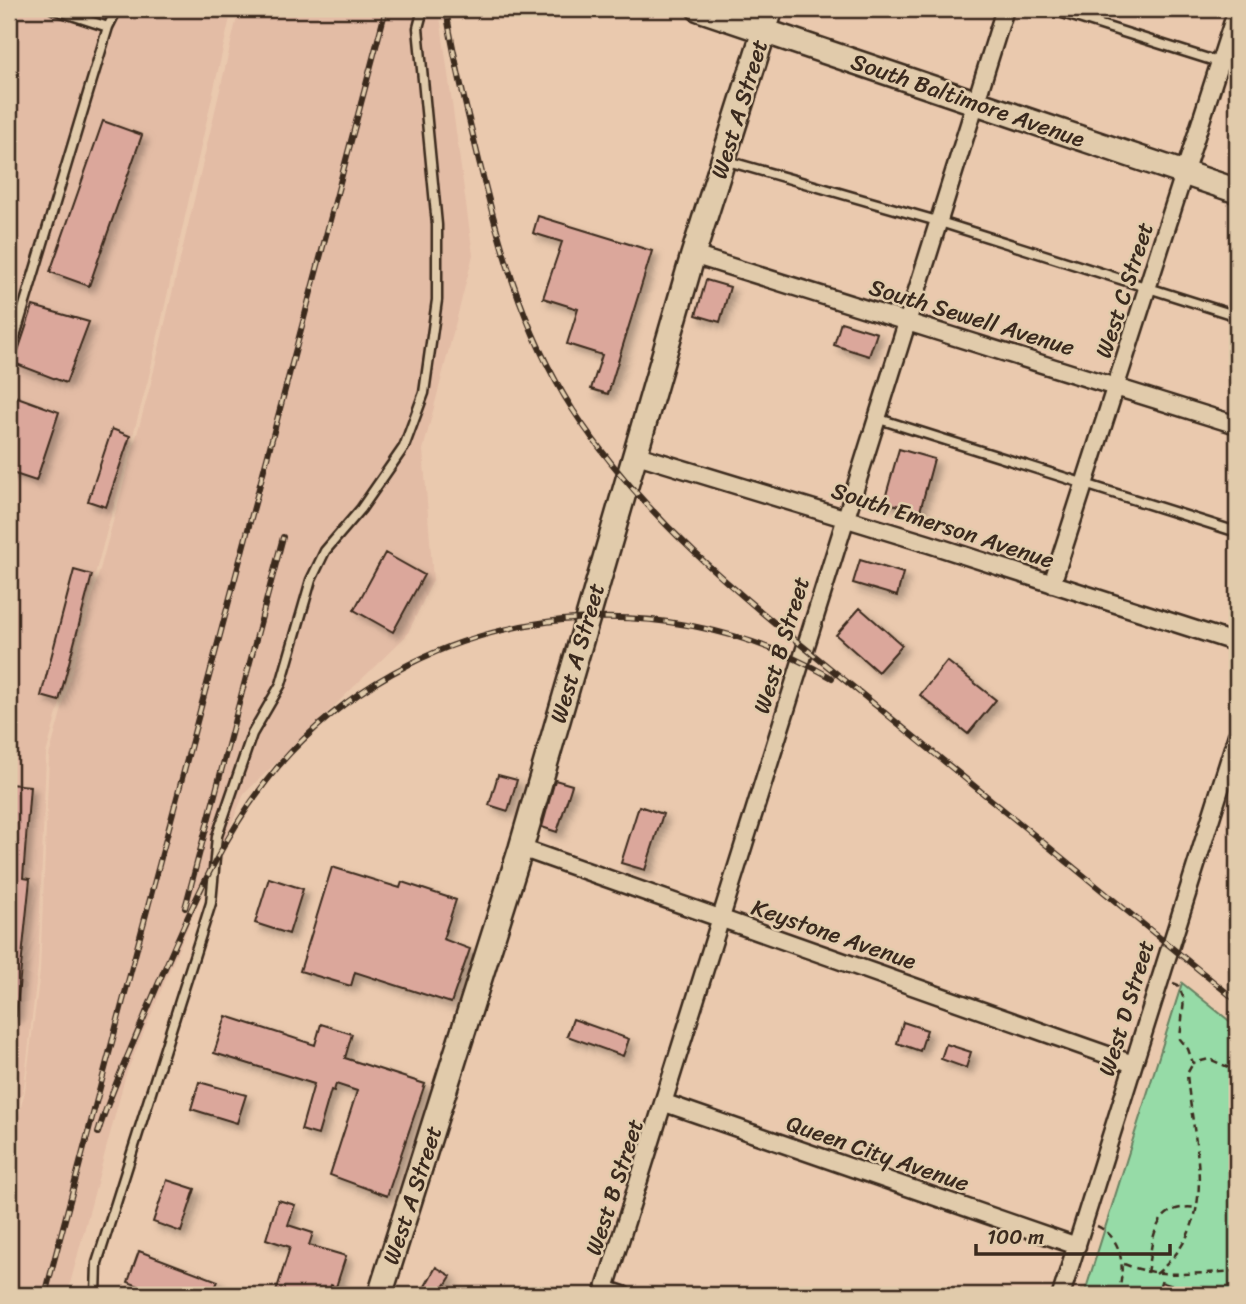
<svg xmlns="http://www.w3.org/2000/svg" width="1246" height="1304" font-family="Sriracha,sans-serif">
<defs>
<filter id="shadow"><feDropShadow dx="5.5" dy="5.5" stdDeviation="3.5" flood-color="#0004"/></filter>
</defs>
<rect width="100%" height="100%" fill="#eac9ae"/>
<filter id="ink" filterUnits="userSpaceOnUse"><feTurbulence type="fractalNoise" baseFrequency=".0143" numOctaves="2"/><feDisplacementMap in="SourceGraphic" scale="14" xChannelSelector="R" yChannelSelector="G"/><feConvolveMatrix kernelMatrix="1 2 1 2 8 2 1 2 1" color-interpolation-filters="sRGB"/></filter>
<g filter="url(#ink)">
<path fill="#e3bca5" d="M 9,9 L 232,9 L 148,380 L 46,754 L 38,966 L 24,1086 L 9,1145 Z
M 239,9 L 439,9 L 473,255 L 423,450 L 433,580 L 407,635 L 244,794 L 126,1074 L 67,1295 L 9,1295 L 9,1153 L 25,1091 L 40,972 L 49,756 L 151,383 Z"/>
<path fill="#96dba7" stroke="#688262" stroke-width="2" d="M 1182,983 L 1237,1027 L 1237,1295 L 1084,1295 Z"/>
<path fill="#dba79b" stroke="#3b2a1e" stroke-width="2" filter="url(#shadow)" d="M 103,121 L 142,135 L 89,286 L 50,272 Z
M 538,216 L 652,251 L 608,394 L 591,389 L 602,355 L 567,344 L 578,309 L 543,298 L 562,242 L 533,233 Z
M 706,280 L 730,287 L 720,322 L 696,315 Z
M 33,306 L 89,322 L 66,383 L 14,363 Z
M 841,322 L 877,333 L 869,356 L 834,345 Z
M 9,394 L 59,412 L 36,481 L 9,472 Z
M 112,429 L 130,436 L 106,507 L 88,501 Z
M 899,449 L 934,459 L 920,511 L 884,502 Z
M 385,553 L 424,575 L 393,632 L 354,610 Z
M 860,560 L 903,573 L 897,596 L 853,583 Z
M 74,570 L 92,575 L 59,701 L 41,696 Z
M 860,608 L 902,645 L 878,672 L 836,635 Z
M 947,661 L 996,700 L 968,734 L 920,695 Z
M 498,775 L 517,780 L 508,811 L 489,805 Z
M 555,780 L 572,785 L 557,832 L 542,827 Z
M 9,784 L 30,786 L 23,878 L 30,879 L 16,1016 L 9,1015 Z
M 639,806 L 663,814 L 645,870 L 621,863 Z
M 332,867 L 400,888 L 402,882 L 456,900 L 443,939 L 470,949 L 451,1003 L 355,972 L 351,986 L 300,971 Z
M 269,878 L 303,889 L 289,934 L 255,923 Z
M 226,1016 L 315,1045 L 321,1024 L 352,1034 L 345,1058 L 425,1084 L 387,1196 L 330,1175 L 357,1091 L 336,1084 L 334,1091 L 331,1090 L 318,1135 L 301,1130 L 314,1084 L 214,1053 Z
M 573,1019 L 629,1039 L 623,1056 L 567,1036 Z
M 903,1022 L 927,1030 L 920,1051 L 897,1043 Z
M 946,1044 L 971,1052 L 966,1068 L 941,1059 Z
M 199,1082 L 246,1095 L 237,1123 L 191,1109 Z
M 167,1180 L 195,1189 L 181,1232 L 153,1222 Z
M 278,1200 L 295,1205 L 288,1225 L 313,1233 L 309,1245 L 346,1256 L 336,1287 L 331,1285 L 328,1295 L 275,1295 L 290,1247 L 266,1239 Z
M 139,1251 L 218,1281 L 212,1295 L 162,1295 L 128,1282 Z
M 436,1267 L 451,1276 L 439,1295 L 420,1295 Z
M 1161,1282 L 1195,1293 L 1194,1295 L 1157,1295 Z"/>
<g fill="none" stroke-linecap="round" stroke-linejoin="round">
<g stroke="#3b2a1e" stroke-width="13">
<path id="lane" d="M 53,9 L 108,27
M 1050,9 L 1237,68
M 724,160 L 937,221 L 1237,316
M 9,356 L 108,27 L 117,9
M 876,418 L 1237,532
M 96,1295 L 97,1263 L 211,903 L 217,836 L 252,734 L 281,684 L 311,580 L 325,551 L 361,509 L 404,447 L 424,393 L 437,300 L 437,225 L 418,28 L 423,9"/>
</g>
<g stroke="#3b2a1e" stroke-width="21">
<path id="street" d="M 693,255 L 1237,425
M 634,454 L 929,544 L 1237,643
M 1052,584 L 1237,9
M 521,848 L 1133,1064
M 665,1103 L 1077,1246
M 605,1289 L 623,1295
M 603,1295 L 1005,9
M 1061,1295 L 1237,735"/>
</g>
<g stroke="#3b2a1e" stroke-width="28">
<path id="secondary" d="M 699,9 L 1237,191
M 380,1295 L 521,848 L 693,255 L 771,9"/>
</g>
<path stroke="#3b2a1e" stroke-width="2.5" stroke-dasharray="7 5" stroke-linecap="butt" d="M 1173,983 L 1178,985 L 1184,999 L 1180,1039 L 1188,1049 L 1193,1063 L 1209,1059 L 1237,1071
M 1097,1226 C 1124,1238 1125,1270 1118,1295
M 1124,1264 C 1161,1279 1198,1273 1237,1271
M 1147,1273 C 1153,1239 1153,1202 1197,1208
M 1156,1274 C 1223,1219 1193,1148 1187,1074 L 1193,1063"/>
<use href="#lane" stroke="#e1cbab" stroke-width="8"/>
<use href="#street" stroke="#e1cbab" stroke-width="16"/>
<use href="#secondary" stroke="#e1cbab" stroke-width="23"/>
<g stroke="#3b2a1e" stroke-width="6">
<path id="rail" d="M 446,9 C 453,55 464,99 475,144 C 497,237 521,329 573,410 C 652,532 768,617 879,708 C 998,806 1118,903 1237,1001
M 9,10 L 9,9
M 185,908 L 283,537
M 98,1133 C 110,1093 129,1054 145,1015 C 183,925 223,826 290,753 C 430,604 657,577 832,678
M 45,1295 L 386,9"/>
</g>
<use href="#rail" stroke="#e1cbab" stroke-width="3.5" stroke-dasharray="10" stroke-linecap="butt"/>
</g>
</g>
<g text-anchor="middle" stroke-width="5" stroke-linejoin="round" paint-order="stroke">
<g font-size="23" fill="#3b2a1e" stroke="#e1cbab">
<text transform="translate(968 100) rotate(19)" y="8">South Baltimore Avenue</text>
<text transform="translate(739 109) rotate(-73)" y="8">West A Street</text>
<text transform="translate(1124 290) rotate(-72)" y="8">West C Street</text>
<text transform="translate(972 317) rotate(17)" y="8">South Sewell Avenue</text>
<text transform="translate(943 525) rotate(18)" y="8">South Emerson Avenue</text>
<text transform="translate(781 645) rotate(-73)" y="8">West B Street</text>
<text transform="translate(577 653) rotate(-74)" y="8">West A Street</text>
<text transform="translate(834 934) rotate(19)" y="8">Keystone Avenue</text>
<text transform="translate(1126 1008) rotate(-73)" y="8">West D Street</text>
<text transform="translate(878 1153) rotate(19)" y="8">Queen City Avenue</text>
<text transform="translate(614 1187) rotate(-72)" y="8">West B Street</text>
<text transform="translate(412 1195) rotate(-72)" y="8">West A Street</text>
</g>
</g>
<rect width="1246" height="1304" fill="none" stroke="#e1cbab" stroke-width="35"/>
<rect x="18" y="18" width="1211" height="1269" fill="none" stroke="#3b2a1e" stroke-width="2.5" filter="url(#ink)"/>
<path d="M976 1244v10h194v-10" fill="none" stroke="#3b2a1e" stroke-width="3.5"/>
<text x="987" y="1244" font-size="21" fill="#3b2a1e" stroke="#e1cbab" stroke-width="5" paint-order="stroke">100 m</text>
</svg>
